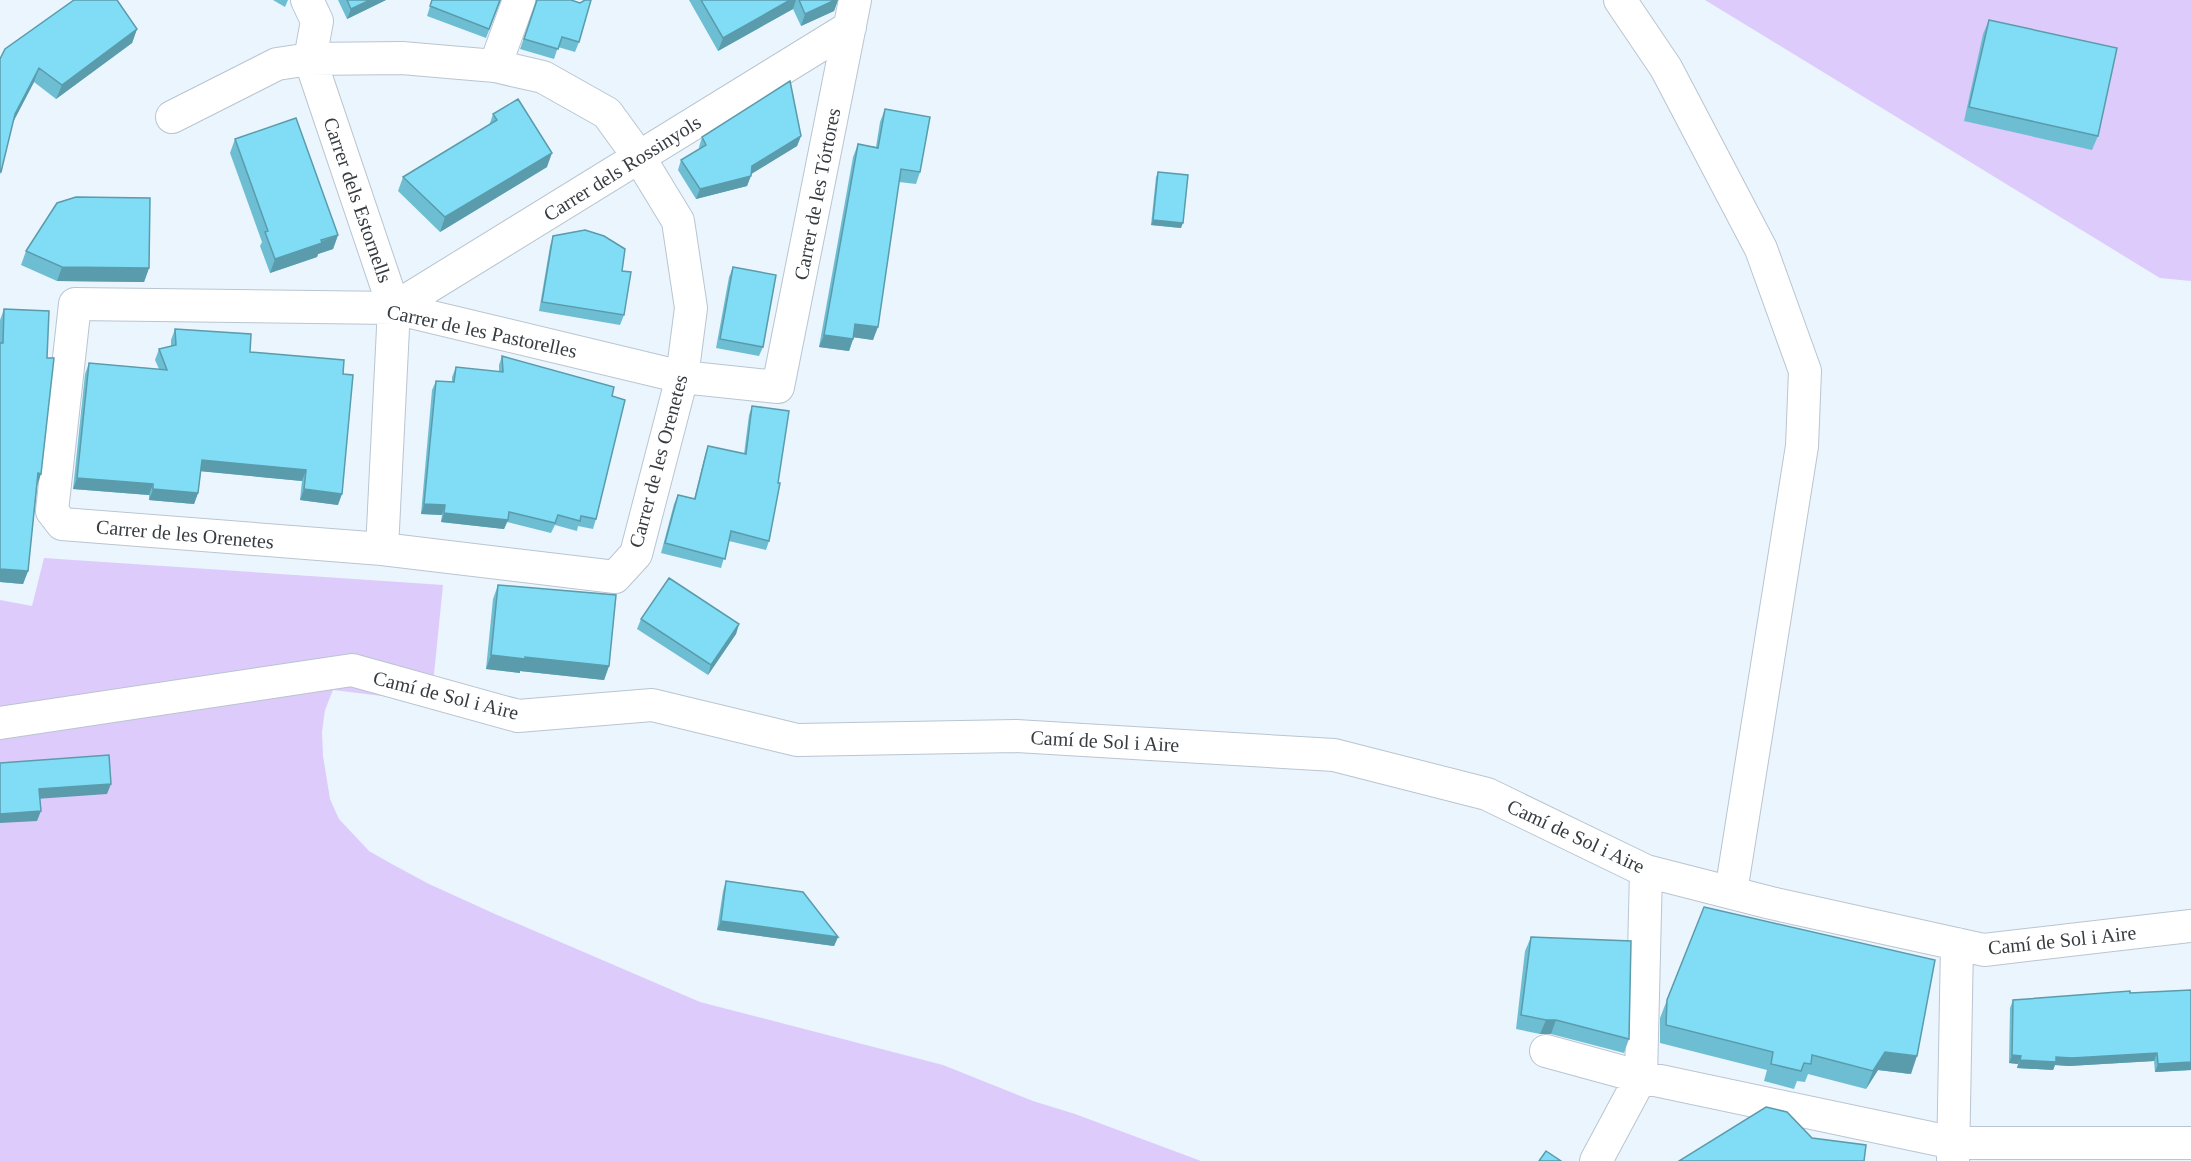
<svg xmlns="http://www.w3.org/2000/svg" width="2191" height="1161" font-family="Georgia,serif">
<rect width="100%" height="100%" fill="#eaf5fe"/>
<path fill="#ddcbfc" d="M 1705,0 L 2191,0 L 2191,281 L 2160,278 Z
M 44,558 L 443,585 L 434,674 L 425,704 L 407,699 L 333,690 L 325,710 L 322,732 L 323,756 L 330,799 L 339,819 L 369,851 L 390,863 L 429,884 L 495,914 L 700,1002 L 943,1065 L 1033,1101 L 1075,1114 L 1201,1161 L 0,1161 L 0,600 L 32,606 Z"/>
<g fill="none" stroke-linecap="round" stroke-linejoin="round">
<g stroke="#b9c5d0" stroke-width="34">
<path id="minor" d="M 307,0 L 317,21 L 310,59 L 394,308 L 382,549
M 1620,0 L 1666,68 L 1761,249 L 1805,371 L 1802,446 L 1731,892
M 495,66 L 519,0
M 172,117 L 277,64 L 310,59 L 402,58 L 495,66 L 543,77 L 607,113 L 639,157 L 678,221 L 691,308 L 682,377 L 636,554 L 615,577 L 382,549 L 62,524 L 52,511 L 75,304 L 394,308 L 682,377 L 778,387 L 855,0
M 394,308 L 850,27
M 0,723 L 352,670 L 518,716 L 652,705 L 797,740 L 1016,736 L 1334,755 L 1487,794 L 1646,871 L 1771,903 L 1984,950 L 2191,926
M 1546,1051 L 1641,1077 L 1954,1143 L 2191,1143
M 1596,1161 L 1641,1077 L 1646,871
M 1953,1161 L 1957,944"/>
</g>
<use href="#minor" stroke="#fff" stroke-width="32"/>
</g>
<path fill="#6ebed3" d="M 273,0 L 288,0 L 285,7 Z
M 338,0 L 386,0 L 347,19 Z
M 432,0 L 501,0 L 486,38 L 427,16 Z
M 537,0 L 579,42 L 575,52 L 558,47 L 554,59 L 520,49 Z
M 689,0 L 838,0 L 834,11 L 801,26 L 793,9 L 718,51 Z
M 1989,20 L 2098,136 L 2092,150 L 1964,121 L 1983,34 Z
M 137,29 L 132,43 L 56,99 L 34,82 L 13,122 L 0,175 L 0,59 Z
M 885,109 L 920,172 L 916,184 L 899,182 L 873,340 L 854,337 L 849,351 L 819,347 L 853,157 L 858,144 L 876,147 L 880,122 Z
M 493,114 L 547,167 L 440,232 L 398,191 L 403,177 L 489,126 Z
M 801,136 L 797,146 L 751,174 L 747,186 L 696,199 L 678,170 L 681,160 L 700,149 L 699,147 L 702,137 Z
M 235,139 L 338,235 L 333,249 L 318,254 L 317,257 L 270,273 L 260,246 L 262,242 L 230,153 Z
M 1158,172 L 1181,228 L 1151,225 L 1156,177 Z
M 553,236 L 622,271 L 624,315 L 620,325 L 539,311 L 550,246 Z
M 26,251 L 149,268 L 144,282 L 57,281 L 21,265 Z
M 733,267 L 763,347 L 759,356 L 716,348 L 729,277 Z
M 4,309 L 37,486 L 28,571 L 23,584 L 0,582 L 0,320 Z
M 175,329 L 250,352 L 338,505 L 300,500 L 302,481 L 201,471 L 198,493 L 194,504 L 149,500 L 149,495 L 73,489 L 85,374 L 89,363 L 159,369 L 155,360 L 159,349 L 171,346 L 171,340 Z
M 502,356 L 612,396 L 596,519 L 593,529 L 578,526 L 577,531 L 555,525 L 551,533 L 507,522 L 504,529 L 441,522 L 442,515 L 421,514 L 432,390 L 436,381 L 452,382 L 452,377 L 456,367 L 499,372 L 499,365 Z
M 752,406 L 769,541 L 766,550 L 729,541 L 721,568 L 661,553 L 674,504 L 678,495 L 694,499 L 705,455 L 708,446 L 744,454 L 749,415 Z
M 498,585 L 609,666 L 604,680 L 520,671 L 520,673 L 486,669 L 493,599 Z
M 641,619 L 739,624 L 736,634 L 708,675 L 637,629 Z
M 726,881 L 838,937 L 834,946 L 717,930 L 723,891 Z
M 1531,937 L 1629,1039 L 1624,1053 L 1551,1034 L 1540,1034 L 1516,1029 L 1525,951 Z
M 2191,990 L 2191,1070 L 2155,1072 L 2154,1061 L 2069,1066 L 2055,1065 L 2053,1070 L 2017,1068 L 2018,1064 L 2009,1063 L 2010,1008 L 2013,1000 Z
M 1667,1000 L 1911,1074 L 1878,1070 L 1866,1089 L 1808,1074 L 1805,1082 L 1797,1081 L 1794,1089 L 1764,1081 L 1767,1070 L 1660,1043 L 1660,1018 Z"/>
<path fill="#5a9bac" d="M 370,0 L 386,0 L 347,19 L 351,9 Z
M 790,0 L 796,0 L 793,9 L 718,51 L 723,38 Z
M 835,0 L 838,0 L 834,11 L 801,26 L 805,14 Z
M 137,29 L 132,43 L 56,99 L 62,85 Z
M 39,68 L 34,82 L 10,128 L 15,114 Z
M 801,136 L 797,146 L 748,176 L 752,166 Z
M 552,153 L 547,167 L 440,232 L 445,217 Z
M 751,176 L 747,186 L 696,199 L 700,189 Z
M 1153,220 L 1183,223 L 1181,228 L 1151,225 Z
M 338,235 L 333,249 L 318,254 L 317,257 L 270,273 L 275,259 Z
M 62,267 L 149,268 L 144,282 L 57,281 Z
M 855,324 L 878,327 L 873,340 L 851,337 Z
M 824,335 L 853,339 L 849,351 L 819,347 Z
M 202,460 L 306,470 L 302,481 L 198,471 Z
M 38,473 L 41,474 L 37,486 Z
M 77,478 L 153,484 L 149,495 L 73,489 Z
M 153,489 L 198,493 L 194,504 L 149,500 Z
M 304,489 L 342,494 L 338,505 L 300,500 Z
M 424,504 L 445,505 L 442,515 L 421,514 Z
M 444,513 L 508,520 L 504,529 L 441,522 Z
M 0,569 L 28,571 L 23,584 L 0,582 Z
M 739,624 L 736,634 L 708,675 L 711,665 Z
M 491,655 L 525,657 L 609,666 L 604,680 L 520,671 L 520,673 L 486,669 Z
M 111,784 L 107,794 L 36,799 L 39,789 Z
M 41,811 L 37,821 L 0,823 L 0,814 Z
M 721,921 L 838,937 L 834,946 L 717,930 Z
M 1546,1020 L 1556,1020 L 1551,1034 L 1540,1034 Z
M 1885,1052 L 1917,1056 L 1911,1074 L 1878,1070 L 1866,1089 L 1873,1071 Z
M 2157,1053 L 2154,1061 L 2069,1066 L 2055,1065 L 2053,1070 L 2017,1068 L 2020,1060 L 2056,1057 Z
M 2012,1055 L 2021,1056 L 2018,1064 L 2009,1063 Z
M 2191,1062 L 2191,1070 L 2155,1072 L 2158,1064 Z"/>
<path fill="#80ddf5" stroke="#5a9bac" stroke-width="1.5" d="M 74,0 L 117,0 L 137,29 L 62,85 L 39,68 L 15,114 L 1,172 L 0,172 L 0,59 L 5,49 Z
M 347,0 L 370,0 L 351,9 Z
M 432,0 L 500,0 L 489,29 L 430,6 Z
M 537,0 L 571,0 L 580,3 L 585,0 L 591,0 L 579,42 L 562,37 L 558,49 L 524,39 Z
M 701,0 L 790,0 L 723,38 Z
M 799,0 L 835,0 L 805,14 Z
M 1989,20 L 2117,48 L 2098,136 L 1969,107 Z
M 790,81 L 801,136 L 752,166 L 751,176 L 700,189 L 681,160 L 706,145 L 702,137 Z
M 518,99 L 552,153 L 445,217 L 403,177 L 497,120 L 493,114 Z
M 885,109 L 930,117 L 920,172 L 901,169 L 878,327 L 855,324 L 853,339 L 824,335 L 858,144 L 878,148 Z
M 296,118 L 338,235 L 321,240 L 322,243 L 275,259 L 265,232 L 268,231 L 235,139 Z
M 1158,172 L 1188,175 L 1183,223 L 1153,220 Z
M 76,197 L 150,198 L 149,268 L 62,267 L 26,251 L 57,203 Z
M 585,230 L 604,236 L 625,249 L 622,271 L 631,272 L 624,315 L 542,302 L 553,236 Z
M 733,267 L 776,275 L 763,347 L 720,339 Z
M 4,309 L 49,311 L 47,358 L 54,358 L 41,474 L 38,473 L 28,571 L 0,569 L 0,343 L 3,343 Z
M 175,329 L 251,334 L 250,352 L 344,360 L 343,374 L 353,375 L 342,494 L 304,489 L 306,470 L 202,460 L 198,493 L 153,489 L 153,484 L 77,478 L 89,363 L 167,370 L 159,349 L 176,345 Z
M 502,356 L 614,387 L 612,396 L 625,400 L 596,519 L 581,516 L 580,521 L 558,515 L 555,523 L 509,512 L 508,520 L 444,513 L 445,505 L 424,504 L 436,381 L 454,382 L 456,367 L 503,372 Z
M 752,406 L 789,411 L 778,483 L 780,483 L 769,541 L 731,531 L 725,559 L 665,543 L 678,495 L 695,499 L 708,446 L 746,454 Z
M 669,578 L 739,624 L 711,665 L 641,619 Z
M 498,585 L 616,595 L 609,666 L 525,657 L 525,659 L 491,655 Z
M 109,755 L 111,784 L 39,789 L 41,811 L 0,814 L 0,763 Z
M 726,881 L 803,892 L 838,937 L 721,921 Z
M 1704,907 L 1935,960 L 1917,1056 L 1885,1052 L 1873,1071 L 1812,1055 L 1811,1064 L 1804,1063 L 1801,1071 L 1771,1064 L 1773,1052 L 1666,1025 L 1667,1000 Z
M 1531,937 L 1631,941 L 1629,1039 L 1556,1020 L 1546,1020 L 1521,1015 Z
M 2191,990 L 2191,1062 L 2158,1064 L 2157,1053 L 2072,1058 L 2056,1057 L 2056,1062 L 2020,1060 L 2021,1056 L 2012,1055 L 2013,1000 L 2130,991 L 2130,993 Z
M 1766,1107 L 1787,1112 L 1812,1138 L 1866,1145 L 1864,1161 L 1679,1161 Z
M 1546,1151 L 1561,1161 L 1539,1161 Z"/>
<g text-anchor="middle" stroke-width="5" stroke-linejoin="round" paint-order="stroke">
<g font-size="20" fill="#373c40" stroke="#fff">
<text transform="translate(622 168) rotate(-32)" y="7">Carrer dels Rossinyols</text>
<text transform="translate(817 194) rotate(-79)" y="7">Carrer de les Tórtores</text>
<text transform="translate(358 200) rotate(71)" y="7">Carrer dels Estornells</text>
<text transform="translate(482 331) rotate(12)" y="7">Carrer de les Pastorelles</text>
<text transform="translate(658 461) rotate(-75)" y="7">Carrer de les Orenetes</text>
<text transform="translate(185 534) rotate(5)" y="7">Carrer de les Orenetes</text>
<text transform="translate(446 695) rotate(14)" y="7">Camí de Sol i Aire</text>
<text transform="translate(1105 741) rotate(3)" y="7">Camí de Sol i Aire</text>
<text transform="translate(1576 836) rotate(25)" y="7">Camí de Sol i Aire</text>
<text transform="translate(2062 940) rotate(-6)" y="7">Camí de Sol i Aire</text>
</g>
</g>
</svg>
